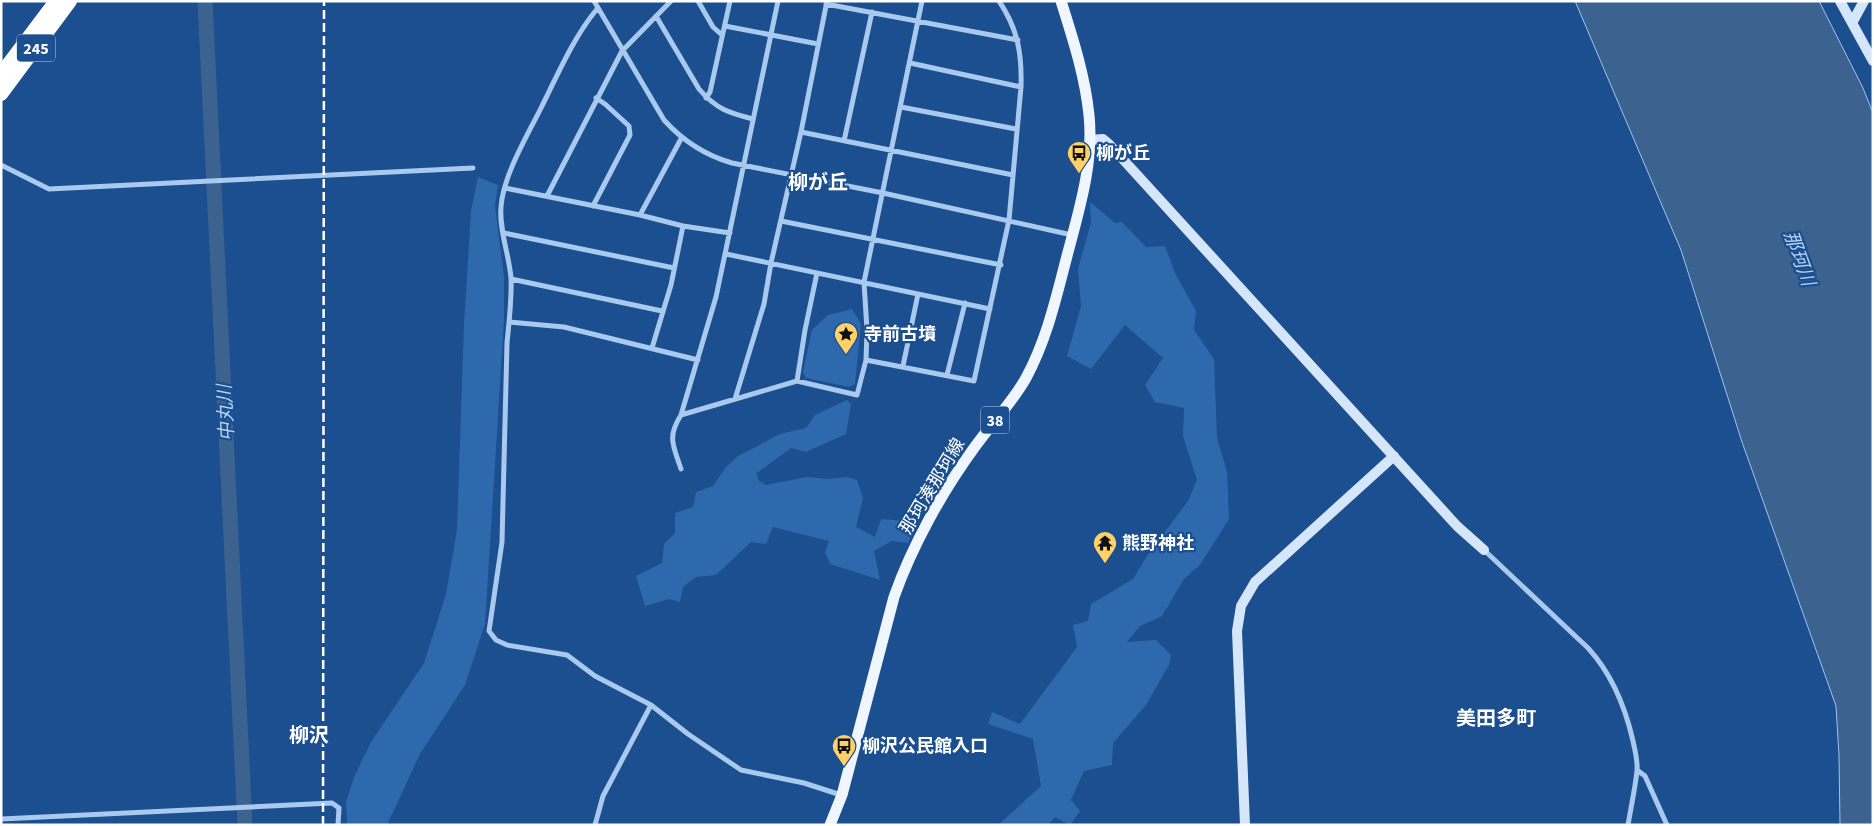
<svg xmlns="http://www.w3.org/2000/svg" width="1874" height="826" font-family="'Source Sans 3','Noto Sans JP',sans-serif">
<rect width="100%" height="100%" fill="#1b4f8f"/>
<path fill="#2e69ad" d="M 478,177 L 498,185 L 495,206 L 504,277 L 504,320 L 485,624 L 465,685 L 420,754 L 387,825 L 347,825 L 346,802 L 354,777 L 371,742 L 424,663 L 446,594 L 457,530 L 464,323 L 471,211 Z
M 1090,202 L 1115,223 L 1122,222 L 1146,247 L 1165,246 L 1175,273 L 1196,311 L 1194,330 L 1214,359 L 1217,438 L 1227,472 L 1229,519 L 1200,565 L 1184,579 L 1162,616 L 1140,626 L 1127,642 L 1156,640 L 1171,655 L 1169,665 L 1146,705 L 1113,743 L 1112,765 L 1084,771 L 1071,800 L 1080,811 L 1070,825 L 1055,817 L 1048,825 L 998,825 L 1041,786 L 1033,739 L 988,724 L 992,712 L 1020,724 L 1077,647 L 1073,625 L 1088,621 L 1091,604 L 1133,579 L 1149,553 L 1188,501 L 1197,480 L 1183,436 L 1184,408 L 1155,402 L 1145,385 L 1163,358 L 1125,325 L 1091,369 L 1067,356 L 1081,306 L 1078,269 L 1091,223 Z
M 852,309 L 861,324 L 855,384 L 849,387 L 806,378 L 803,372 L 812,330 L 828,315 Z
M 847,400 L 851,404 L 846,434 L 806,452 L 791,448 L 757,473 L 758,480 L 766,485 L 807,477 L 828,479 L 847,477 L 857,480 L 863,498 L 856,527 L 875,537 L 881,519 L 917,522 L 908,543 L 892,541 L 874,551 L 880,580 L 830,564 L 825,552 L 829,541 L 773,527 L 766,544 L 751,542 L 716,575 L 696,577 L 683,587 L 680,602 L 669,599 L 645,606 L 636,576 L 662,563 L 664,544 L 675,533 L 675,513 L 693,507 L 696,492 L 713,486 L 726,467 L 738,456 L 780,434 L 806,428 L 815,415 Z"/>
<path fill="#3c6290" stroke="#9cc4f0" d="M 1575,1 L 1819,1 L 1863,88 L 1873,113 L 1873,825 L 1840,825 L 1839,755 L 1836,706 L 1742,442 L 1681,250 Z"/>
<g fill="none" stroke-linecap="round" stroke-linejoin="round">
<path stroke="#3c6290" stroke-width="15" d="M 205,1 L 245,825"/>
<path stroke="#a9c9ee" stroke-width="5" d="M 594,1 L 664,120 C 683,141 704,155 732,163 L 883,193 L 1072,235
M 698,1 L 713,27 L 722,35
M 826,4 L 1018,40
M 597,9 C 573,38 558,74 541,108 C 527,136 503,176 501,207 C 499,230 509,254 511,278 C 512,299 509,322 507,343 L 502,542 L 489,631 L 496,640 L 507,645 L 567,655 L 595,676 L 651,705 L 688,734 L 741,770 L 804,783 L 841,795
M 656,16 L 699,89 C 716,109 729,113 753,119
M 725,26 L 818,44
M 910,63 L 1021,87
M 706,98 L 710,92 L 730,1
M 901,107 L 1016,129
M 801,132 L 1013,175
M 844,141 L 872,12
M 1,165 L 49,189 L 473,168
M 505,188 L 640,215 L 683,226 L 730,233
M 547,196 L 622,51 L 671,1
M 593,206 L 630,135 L 629,126 L 605,104 L 596,98
M 640,215 L 682,137
M 781,221 L 1001,265
M 504,233 L 674,268
M 726,254 L 990,309
M 511,279 L 662,311
M 509,322 L 564,327 L 698,360
M 652,348 L 671,285 L 683,226
M 866,360 L 974,381 L 1009,220 L 1021,87 C 1022,54 1018,29 999,1
M 903,366 L 918,294
M 947,375 L 965,303
M 797,381 L 805,330 L 817,273
M 735,399 L 764,304 L 771,263 L 801,132 L 827,1
M 681,415 L 797,381 L 857,395 L 866,360 L 867,330 L 864,282 L 922,1
M 681,469 C 673,445 667,437 681,415 L 716,297 L 778,1
M 1484,550 L 1588,648 C 1612,674 1625,706 1633,741 C 1635,751 1638,761 1637,771 C 1635,789 1631,807 1628,825
M 1637,770 L 1645,776 L 1667,825
M 1,819 L 332,803 L 339,808 L 338,825
M 595,825 L 603,796 L 651,705"/>
<path stroke="#d6e6fa" stroke-width="10" d="M 1840,1 L 1873,61
M 1852,23 L 1864,1
M 1090,140 L 1103,139 L 1109,144 L 1457,526 L 1484,550
M 1245,825 L 1237,631 L 1241,606 L 1255,582 L 1394,456"/>
<path stroke="#f0f6ff" stroke-width="11" d="M 830,825 L 842,795 L 894,597 C 912,546 942,492 974,448 C 991,424 1012,403 1026,378 C 1047,339 1056,298 1067,256 C 1079,210 1094,163 1089,115 C 1085,76 1073,39 1061,1"/>
<path stroke="#fff" stroke-width="14" d="M 1,74 L 56,1
M 1,94 L 70,1"/>
<path stroke="#fff" stroke-width="2.5" stroke-dasharray="9 4" stroke-linecap="butt" d="M 323,825 L 324,1"/>
</g>
<defs>
<g id="bus-pin" transform="scale(1.25)"><path d="M0 17L-7.5 6A9.5 9.5 0 1 1 7.5 6Z" fill="#ffd166" stroke="#1b4f8f"/><path d="M-5-6H5V4H4V6H2V4H-2V6H-4V4H-5ZM-3.5-4V0h7V-4ZM-3.5 1.2v1.5H-2V1.2ZM2 1.2v1.5H3.5V1.2Z" fill="#111"/></g>
<g id="sight-pin" transform="scale(1.25)"><path d="M0 17L-7.5 6A9.5 9.5 0 1 1 7.5 6Z" fill="#ffd166" stroke="#1b4f8f"/><path d="M0-6L1.8-2.2L6-1.7L2.9 1.2L3.7 5.4L0 3.3L-3.7 5.4L-2.9 1.2L-6-1.7L-1.8-2.2Z" fill="#111"/></g>
<g id="temple-pin" transform="scale(1.25)"><path d="M0 17L-7.5 6A9.5 9.5 0 1 1 7.5 6Z" fill="#ffd166" stroke="#1b4f8f"/><path d="M0-6L5-2H3V0L6.5 2.5H4V6H1.5V3h-3V6H-4V2.5H-6.5L-3 0V-2H-5Z" fill="#111"/></g>
</defs>
<g fill-rule="evenodd">
<use href="#bus-pin" x="1079" y="153"/>
<use href="#sight-pin" x="846" y="334"/>
<use href="#temple-pin" x="1105" y="543"/>
<use href="#bus-pin" x="844" y="746"/>
</g>
<g text-anchor="middle" stroke-width="4.5" stroke-linejoin="round" paint-order="stroke">
<g fill="#1b4f8f" stroke="#bbcadd" stroke-width="1">
<rect x="17" y="34.5" width="38" height="27" rx="4"/>
<rect x="981" y="406.5" width="28" height="27" rx="4"/>
</g>
<g font-size="16" font-weight="bold" fill="#fff">
<text x="36" y="54">245</text>
<text x="995" y="426">38</text>
</g>
<g font-size="18" font-weight="bold" fill="#fff" stroke="#1b4f8f" text-anchor="start">
<text x="1096" y="159">柳が丘</text>
<text x="864" y="340">寺前古墳</text>
<text x="1122" y="549">熊野神社</text>
<text x="862" y="752">柳沢公民館入口</text>
</g>
<g font-size="18" fill="#fff" stroke="#1b4f8f">
<text transform="translate(932 486) rotate(-59)" y="6">那珂湊那珂線</text>
</g>
<g font-size="19" font-style="italic" fill="#b5d3f5" stroke="#1b4f8f">
<text transform="translate(1800 258) rotate(70)" y="7">那珂川</text>
<text transform="translate(225 413) rotate(-93)" y="7">中丸川</text>
</g>
<g font-size="20" font-weight="bold" fill="#fff" stroke="#1b4f8f">
<text x="818" y="189">柳が丘</text>
<text x="1496" y="725">美田多町</text>
<text x="309" y="742">柳沢</text>
</g>
</g>
<rect width="1874" height="826" fill="none" stroke="#ffffff" stroke-width="5"/>
</svg>
